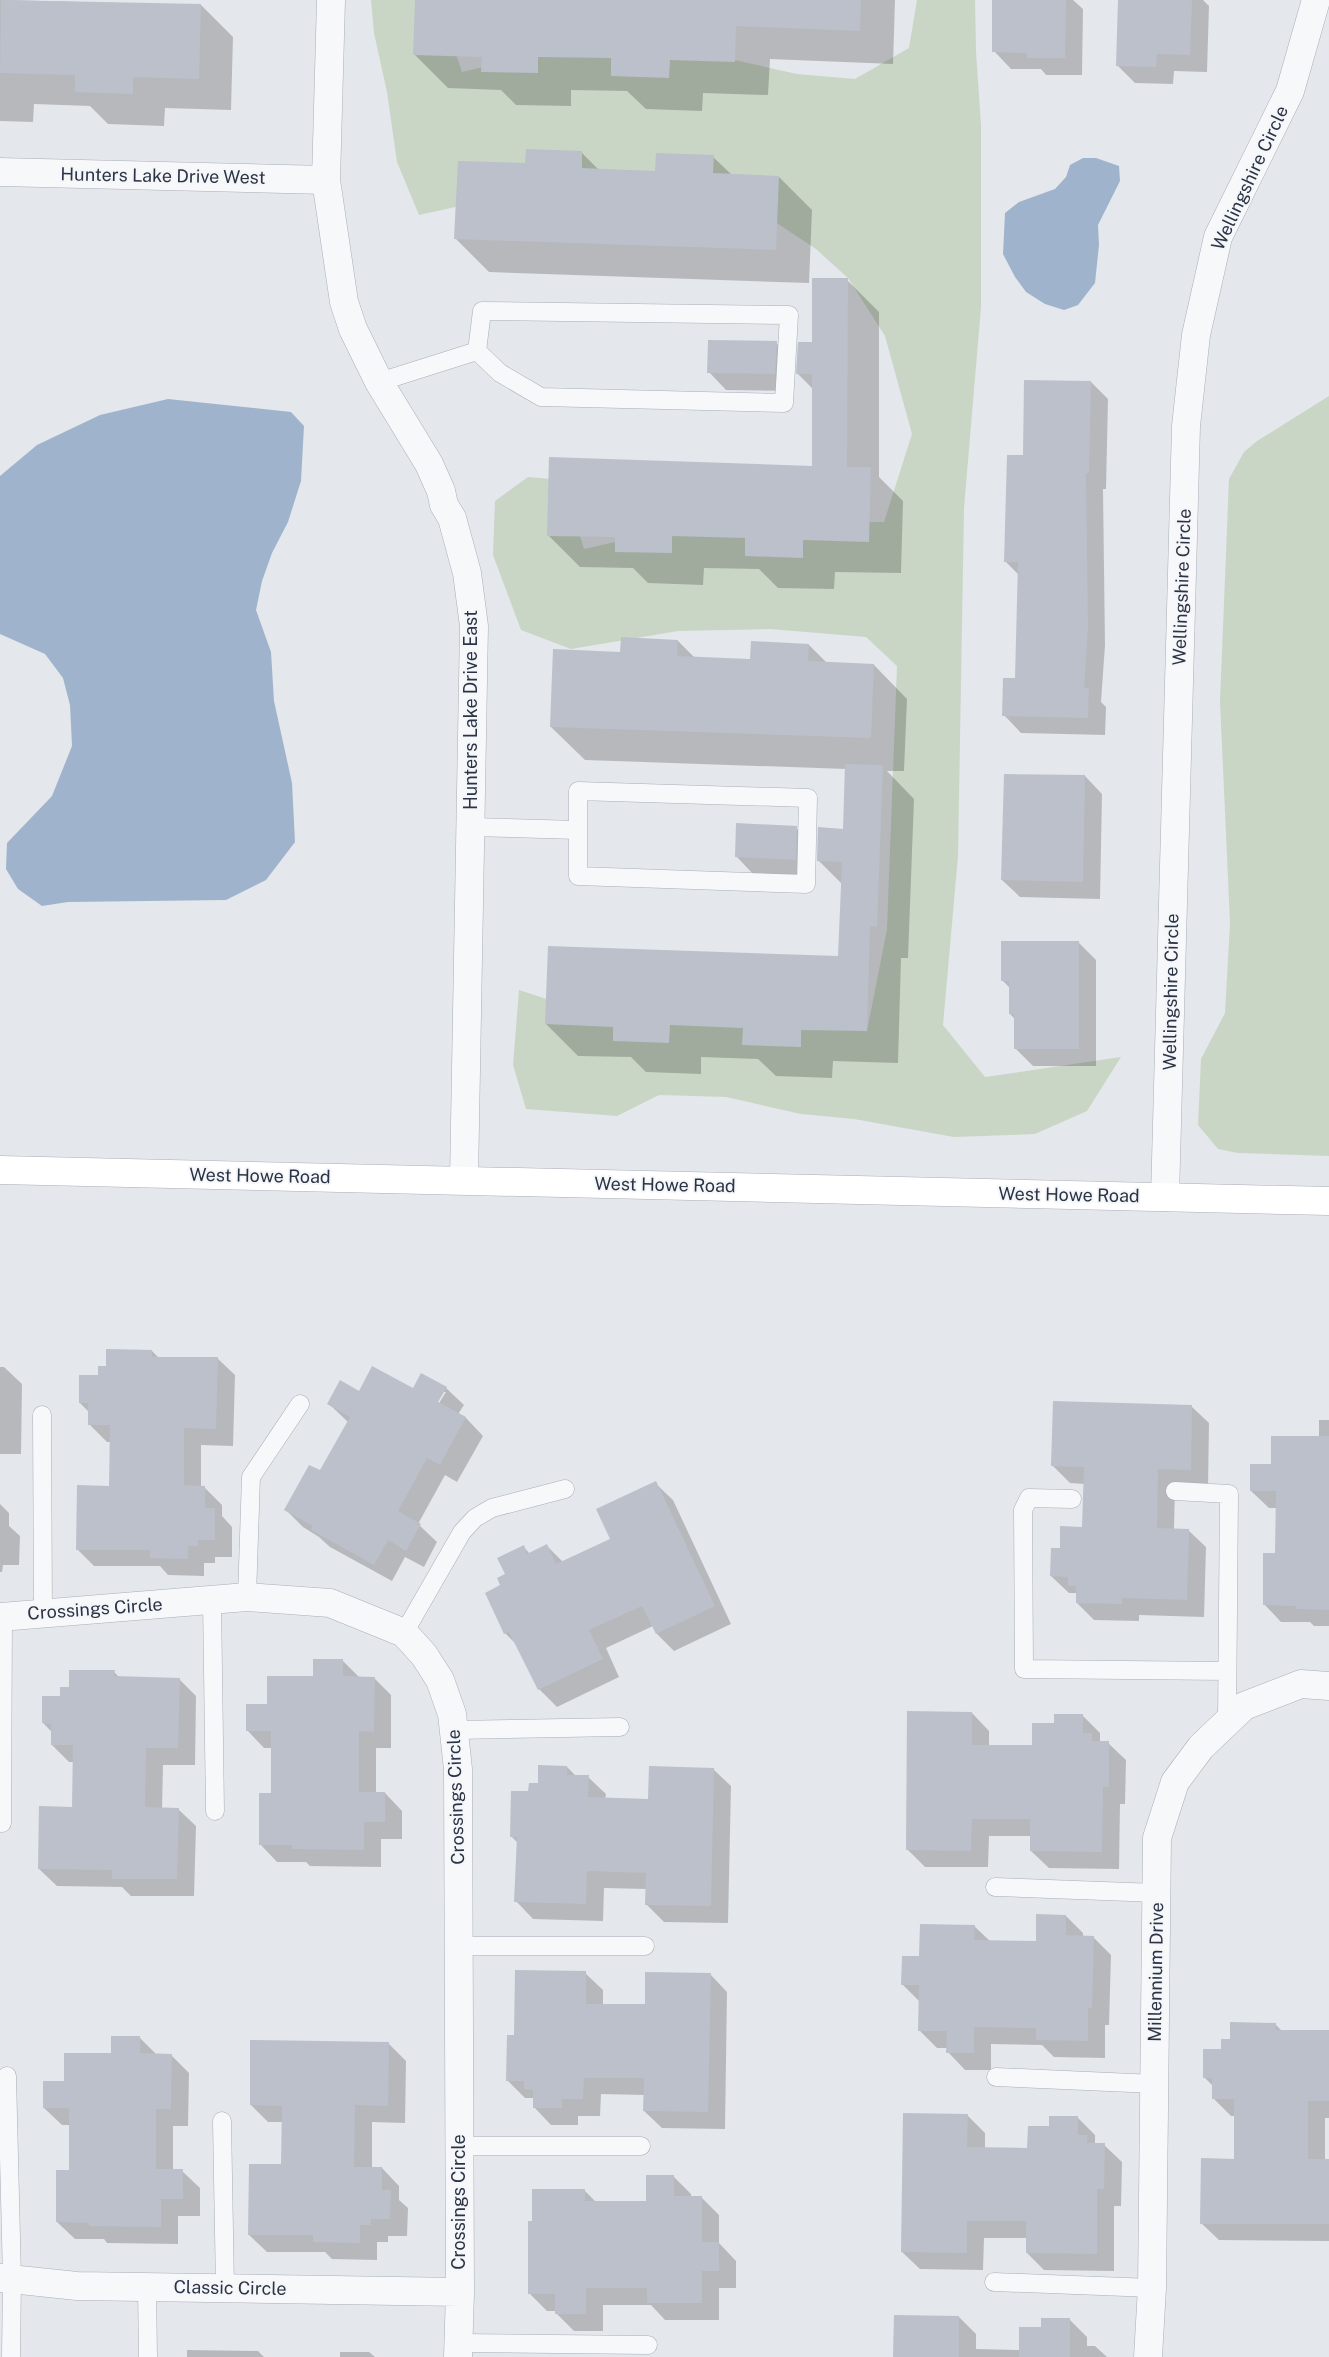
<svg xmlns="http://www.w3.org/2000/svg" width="1329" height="2357" font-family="'Public Sans',sans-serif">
<rect width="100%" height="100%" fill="#e4e7ec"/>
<path fill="#c9d6c5" d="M 371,0 L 433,0 L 447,27 L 462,72 L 587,43 L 690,50 L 797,74 L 855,79 L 909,48 L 917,0 L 975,0 L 976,52 L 981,125 L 981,307 L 964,508 L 958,856 L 943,1025 L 985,1077 L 1121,1057 L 1087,1111 L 1035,1134 L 954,1137 L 854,1119 L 801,1114 L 726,1097 L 659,1095 L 617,1116 L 526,1109 L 513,1065 L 519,990 L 580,1010 L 801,1017 L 867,1031 L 887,929 L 897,666 L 866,637 L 770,629 L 678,631 L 571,649 L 521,630 L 493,555 L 495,501 L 528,477 L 563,480 L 584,549 L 699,523 L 884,522 L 912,434 L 885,336 L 848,278 L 816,249 L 733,194 L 501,197 L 419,215 L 397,162 L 387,92 L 374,33 Z
M 1329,396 L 1329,1156 L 1238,1153 L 1218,1149 L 1198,1125 L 1201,1059 L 1225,1013 L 1230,923 L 1220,701 L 1229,479 L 1244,452 L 1257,441 Z"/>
<path fill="#9fb4cc" d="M 1083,158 L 1096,158 L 1119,166 L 1120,181 L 1098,225 L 1099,245 L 1095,283 L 1078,305 L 1064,310 L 1045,304 L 1026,292 L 1015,277 L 1003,254 L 1005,213 L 1019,202 L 1055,189 L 1066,177 L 1070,165 Z
M 168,399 L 291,412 L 304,426 L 301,481 L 288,522 L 272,553 L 262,581 L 256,610 L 271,652 L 274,701 L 292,783 L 295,842 L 266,880 L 226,900 L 68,902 L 42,906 L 18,889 L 6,869 L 7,843 L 52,796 L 72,746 L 70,705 L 63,678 L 45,654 L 0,634 L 0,476 L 37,445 L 100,415 Z"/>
<path fill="#0003" fill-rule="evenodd" d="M 0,0 L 201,5 L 233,37 L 231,110 L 165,108 L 164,126 L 108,124 L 90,106 L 34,104 L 33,122 L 0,121 Z
M 417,0 L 895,0 L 893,64 L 770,59 L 768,95 L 703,93 L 702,111 L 646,109 L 627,91 L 571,90 L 571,106 L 516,105 L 501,90 L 448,88 L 415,55 Z
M 994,0 L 1073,0 L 1083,9 L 1082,75 L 1046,75 L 1041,69 L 1011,69 L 994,51 Z
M 1119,0 L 1203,0 L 1209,6 L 1207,72 L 1174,71 L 1173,84 L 1135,83 L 1117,65 Z
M 582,153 L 599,170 L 656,172 L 713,157 L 732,175 L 779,177 L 812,210 L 809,283 L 489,272 L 456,239 L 526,165 Z
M 847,280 L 879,312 L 879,477 L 903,501 L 901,573 L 835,572 L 834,589 L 778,588 L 759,569 L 704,568 L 703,585 L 648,583 L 633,568 L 580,567 L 548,535 L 813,467 L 813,389 L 798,374 Z
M 776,343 L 794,360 L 792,391 L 726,390 L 709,372 Z
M 1091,382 L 1108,399 L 1106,489 L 1103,489 L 1105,645 L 1101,702 L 1106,707 L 1105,735 L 1021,733 L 1004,715 L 1017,679 L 1019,575 L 1005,561 L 1025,456 Z
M 678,641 L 695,658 L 751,660 L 809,645 L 827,663 L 874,665 L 907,699 L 904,771 L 887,771 L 914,799 L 908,958 L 901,958 L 898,1063 L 833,1061 L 832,1078 L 776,1076 L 758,1059 L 701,1057 L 701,1074 L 646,1072 L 631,1057 L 578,1056 L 546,1024 L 840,957 L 842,884 L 818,860 L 844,830 L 846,769 L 585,760 L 551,727 L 622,653 Z
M 1085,776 L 1102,794 L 1100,899 L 1020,897 L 1002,880 Z
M 796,828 L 814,845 L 813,877 L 753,874 L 736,856 Z
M 1078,942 L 1096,960 L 1096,1066 L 1033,1066 L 1015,1048 L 1015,1019 L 1010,1014 L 1011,989 L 1002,980 Z
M 152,1351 L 159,1358 L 217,1358 L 235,1375 L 233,1446 L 201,1445 L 201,1487 L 204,1487 L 222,1505 L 222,1516 L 232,1527 L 232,1557 L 215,1557 L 215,1563 L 204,1563 L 204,1576 L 168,1575 L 160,1566 L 94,1566 L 77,1549 L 111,1487 L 111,1442 L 107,1442 L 89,1424 L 89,1412 L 80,1403 L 107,1368 Z
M 0,1367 L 4,1367 L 22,1384 L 21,1454 L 0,1454 Z
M 446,1388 L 464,1405 L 458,1414 L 466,1418 L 483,1436 L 457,1482 L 445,1475 L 418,1524 L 437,1542 L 424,1567 L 405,1557 L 392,1581 L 330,1547 L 319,1537 L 303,1527 L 286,1510 L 320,1472 L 348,1422 L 329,1404 L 359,1392 ZM 443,1392 L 446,1392 L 436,1408 L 434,1406 Z
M 1191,1406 L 1209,1423 L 1208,1487 L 1175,1486 L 1174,1529 L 1188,1530 L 1206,1547 L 1204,1617 L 1139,1615 L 1139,1621 L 1094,1620 L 1077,1603 L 1077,1593 L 1069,1593 L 1051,1576 L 1061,1549 L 1084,1528 L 1085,1484 L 1070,1483 L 1053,1466 Z
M 1319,1420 L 1329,1420 L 1329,1626 L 1314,1626 L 1310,1622 L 1281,1622 L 1264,1604 L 1277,1554 L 1277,1508 L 1269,1508 L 1251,1491 L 1272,1465 L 1319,1438 Z
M 655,1483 L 673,1500 L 731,1624 L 674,1651 L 657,1634 L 653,1626 L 606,1648 L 619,1677 L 557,1707 L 539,1689 L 517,1645 L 505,1633 L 502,1586 L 507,1574 L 523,1546 L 530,1554 L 547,1546 L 563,1562 L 612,1539 Z
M 0,1504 L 9,1513 L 9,1526 L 20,1536 L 19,1565 L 3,1565 L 2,1572 L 0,1572 Z
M 342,1660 L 360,1678 L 374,1678 L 391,1695 L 391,1748 L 376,1748 L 376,1793 L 385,1793 L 402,1811 L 402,1839 L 381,1839 L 381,1867 L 310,1866 L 306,1862 L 277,1862 L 260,1844 L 272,1794 L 273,1748 L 264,1748 L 247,1730 L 268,1705 Z
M 114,1672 L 120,1678 L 179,1679 L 196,1696 L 195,1765 L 163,1765 L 162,1809 L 178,1809 L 196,1826 L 194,1896 L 131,1896 L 122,1887 L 57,1886 L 39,1869 L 73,1808 L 74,1762 L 69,1762 L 52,1745 L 52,1732 L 43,1723 L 70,1688 Z
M 972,1713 L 989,1731 L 989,1746 L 1033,1747 L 1055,1725 L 1082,1715 L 1100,1733 L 1100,1743 L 1108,1743 L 1126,1760 L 1125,1804 L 1120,1804 L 1119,1869 L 1049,1868 L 1031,1851 L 1031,1836 L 989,1836 L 988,1867 L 925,1867 L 907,1849 Z
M 567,1767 L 576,1776 L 588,1777 L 606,1794 L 605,1799 L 649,1800 L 713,1769 L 731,1786 L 728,1923 L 664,1922 L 646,1904 L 647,1889 L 604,1888 L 603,1921 L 533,1919 L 516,1901 L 518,1843 L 511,1836 L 530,1792 Z
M 1066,1916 L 1083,1933 L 1083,1937 L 1093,1937 L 1111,1955 L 1109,2025 L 1105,2025 L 1105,2058 L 1054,2057 L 1042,2045 L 991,2044 L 991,2070 L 965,2070 L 948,2052 L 948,2048 L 937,2048 L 920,2031 L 920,2002 L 903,1985 L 921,1958 L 974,1926 L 990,1941 L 1037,1942 Z
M 585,1973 L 603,1990 L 603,2005 L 646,2005 L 710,1974 L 727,1992 L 725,2129 L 662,2128 L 644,2111 L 645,2095 L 601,2094 L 600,2116 L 578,2116 L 578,2125 L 551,2125 L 534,2107 L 534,2098 L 525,2098 L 508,2081 L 515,2036 Z
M 1275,2024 L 1282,2031 L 1329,2031 L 1329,2118 L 1325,2118 L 1325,2161 L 1329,2161 L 1329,2241 L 1219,2240 L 1201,2223 L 1235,2160 L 1235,2116 L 1231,2116 L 1213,2098 L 1213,2086 L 1204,2077 L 1231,2041 Z
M 139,2037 L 157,2055 L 171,2055 L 189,2073 L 188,2126 L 173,2126 L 173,2171 L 182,2171 L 200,2188 L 200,2216 L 178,2216 L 178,2244 L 107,2243 L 104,2239 L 75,2239 L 57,2222 L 70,2171 L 70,2125 L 62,2125 L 44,2108 L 66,2082 Z
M 388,2043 L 406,2061 L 405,2123 L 372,2122 L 372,2168 L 382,2168 L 399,2186 L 399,2200 L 408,2208 L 407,2236 L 388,2236 L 388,2242 L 377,2242 L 377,2260 L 332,2259 L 325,2252 L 267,2252 L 249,2235 L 282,2166 L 283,2122 L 268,2122 L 251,2105 Z
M 967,2115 L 985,2133 L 985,2148 L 1028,2149 L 1050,2127 L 1078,2118 L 1095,2135 L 1095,2145 L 1104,2145 L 1122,2162 L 1121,2206 L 1114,2206 L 1114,2271 L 1044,2270 L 1027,2253 L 1027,2238 L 984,2238 L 983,2270 L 920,2269 L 902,2252 Z
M 673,2176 L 691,2194 L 691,2197 L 701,2197 L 719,2215 L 719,2243 L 736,2261 L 736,2288 L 719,2288 L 719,2320 L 665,2320 L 651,2305 L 603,2305 L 603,2331 L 574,2331 L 557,2314 L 557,2311 L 547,2311 L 529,2293 L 584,2190 L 596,2202 L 648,2202 Z
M 959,2317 L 976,2334 L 976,2349 L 1020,2350 L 1042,2328 L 1069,2319 L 1087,2337 L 1087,2346 L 1095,2346 L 1107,2357 L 895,2357 Z
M 187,2350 L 258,2351 L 264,2357 L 187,2357 Z
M 340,2352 L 369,2352 L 375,2357 L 340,2357 Z"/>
<path fill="#bbc0ca" d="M 1,0 L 201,4 L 199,79 L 133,77 L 133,94 L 75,92 L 75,75 L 0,73 Z
M 415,0 L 861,0 L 860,31 L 736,26 L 735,62 L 670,60 L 669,78 L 611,76 L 611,58 L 538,57 L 538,73 L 481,72 L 482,57 L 413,55 Z
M 992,0 L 1066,0 L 1065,58 L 1027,58 L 1027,53 L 992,52 Z
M 1118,0 L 1192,0 L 1190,55 L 1157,54 L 1156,67 L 1116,66 Z
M 526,149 L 582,151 L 582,168 L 655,171 L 656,153 L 714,155 L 713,173 L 779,176 L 776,250 L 454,239 L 458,161 L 525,163 Z
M 812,278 L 848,278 L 847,467 L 871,467 L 869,542 L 803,540 L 803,558 L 745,556 L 745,538 L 672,536 L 672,553 L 615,552 L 615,537 L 547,536 L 549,457 L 812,466 L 812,374 L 796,374 L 798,342 L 812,342 Z
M 708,340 L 777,341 L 775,374 L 707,373 Z
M 1024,380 L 1091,381 L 1089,473 L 1086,473 L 1088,627 L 1084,688 L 1089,688 L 1088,718 L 1002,716 L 1003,678 L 1015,678 L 1018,562 L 1004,562 L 1007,455 L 1023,455 Z
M 621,637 L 678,640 L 677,656 L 750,659 L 751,641 L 809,644 L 808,661 L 874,664 L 871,738 L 550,727 L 553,649 L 620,652 Z
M 845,764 L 883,765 L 877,927 L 870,926 L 867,1031 L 801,1030 L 801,1047 L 742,1045 L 743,1028 L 670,1025 L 669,1043 L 613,1041 L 613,1027 L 545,1024 L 548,946 L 838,956 L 842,862 L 817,861 L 818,827 L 843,829 Z
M 1004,774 L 1085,775 L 1083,882 L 1001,880 Z
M 736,823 L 797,826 L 796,860 L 735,857 Z
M 1001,941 L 1079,941 L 1079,1049 L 1014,1049 L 1014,1014 L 1009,1014 L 1009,981 L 1001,981 Z
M 106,1349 L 152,1350 L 152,1357 L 218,1357 L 216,1429 L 184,1428 L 184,1485 L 205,1486 L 205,1508 L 215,1508 L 215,1540 L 198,1540 L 198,1546 L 188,1546 L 188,1559 L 150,1558 L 150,1550 L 76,1550 L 77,1485 L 109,1486 L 110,1425 L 88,1425 L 88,1403 L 79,1403 L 79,1375 L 98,1375 L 98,1366 L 106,1366 Z
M 372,1366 L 413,1388 L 421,1373 L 447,1387 L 438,1402 L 466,1417 L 440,1465 L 427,1458 L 398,1511 L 421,1524 L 406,1551 L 388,1540 L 374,1565 L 311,1530 L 313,1526 L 284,1510 L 309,1465 L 320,1470 L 350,1417 L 327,1404 L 340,1380 L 359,1391 Z
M 1053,1401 L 1192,1405 L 1191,1470 L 1158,1469 L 1157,1528 L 1189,1529 L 1187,1600 L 1122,1598 L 1122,1604 L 1076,1603 L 1076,1586 L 1068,1586 L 1068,1577 L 1050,1576 L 1051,1548 L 1060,1548 L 1060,1526 L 1082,1527 L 1084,1467 L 1051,1466 Z
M 1271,1436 L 1329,1436 L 1329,1610 L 1296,1609 L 1296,1606 L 1263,1605 L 1263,1553 L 1275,1553 L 1276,1491 L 1250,1491 L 1250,1464 L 1271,1464 Z
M 656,1481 L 715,1606 L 656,1634 L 642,1606 L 589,1630 L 603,1659 L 538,1690 L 509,1632 L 504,1634 L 485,1593 L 500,1585 L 497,1578 L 505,1574 L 497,1558 L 524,1545 L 527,1554 L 547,1544 L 556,1564 L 610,1539 L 596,1509 Z
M 313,1659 L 343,1659 L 343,1676 L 375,1677 L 374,1732 L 359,1731 L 359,1792 L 385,1792 L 385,1822 L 364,1822 L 364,1850 L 292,1849 L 292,1845 L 259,1845 L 259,1793 L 271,1793 L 271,1731 L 246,1731 L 246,1704 L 267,1704 L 267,1676 L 313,1676 Z
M 69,1670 L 115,1670 L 114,1676 L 180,1678 L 178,1748 L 146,1748 L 145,1807 L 179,1808 L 177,1879 L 112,1879 L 112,1870 L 38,1869 L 39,1806 L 72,1807 L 73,1745 L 51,1745 L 51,1724 L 42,1723 L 42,1696 L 60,1696 L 60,1687 L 69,1687 Z
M 907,1711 L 972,1712 L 972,1745 L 1032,1745 L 1032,1723 L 1054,1723 L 1054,1714 L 1083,1714 L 1083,1733 L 1092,1733 L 1092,1741 L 1109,1741 L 1109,1787 L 1103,1787 L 1102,1852 L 1030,1851 L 1030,1819 L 972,1819 L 971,1851 L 906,1850 Z
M 538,1765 L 567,1766 L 567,1775 L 589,1775 L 588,1797 L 648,1799 L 649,1766 L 714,1768 L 711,1906 L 645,1905 L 646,1873 L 587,1871 L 586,1904 L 514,1902 L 517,1837 L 510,1837 L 511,1791 L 528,1791 L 529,1783 L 538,1783 Z
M 1036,1914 L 1066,1915 L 1066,1935 L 1094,1936 L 1092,2008 L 1088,2008 L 1088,2041 L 1036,2040 L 1036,2028 L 974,2027 L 974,2053 L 946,2053 L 947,2031 L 918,2031 L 919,1985 L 901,1985 L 902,1956 L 919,1956 L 920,1924 L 975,1925 L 974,1940 L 1036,1941 Z
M 515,1970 L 586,1971 L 586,2004 L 645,2004 L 645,1972 L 711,1973 L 708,2112 L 643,2111 L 644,2078 L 584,2078 L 583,2099 L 562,2099 L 562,2108 L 533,2108 L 533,2090 L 524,2089 L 524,2081 L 506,2081 L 507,2035 L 514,2035 Z
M 1230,2022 L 1276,2023 L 1276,2030 L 1329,2030 L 1329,2101 L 1308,2101 L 1308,2159 L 1329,2159 L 1329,2224 L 1200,2224 L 1201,2158 L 1234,2159 L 1234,2099 L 1212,2099 L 1212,2078 L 1203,2078 L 1203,2049 L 1221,2049 L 1221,2039 L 1230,2039 Z
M 111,2036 L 140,2036 L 140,2053 L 172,2054 L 171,2109 L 156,2109 L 156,2169 L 183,2169 L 183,2199 L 161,2199 L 161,2227 L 89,2226 L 89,2223 L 56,2222 L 56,2170 L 69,2170 L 69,2108 L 43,2108 L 43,2081 L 64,2081 L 64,2053 L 111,2053 Z
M 250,2040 L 389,2042 L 388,2106 L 355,2105 L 354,2167 L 382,2167 L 382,2190 L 391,2190 L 390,2219 L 371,2219 L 371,2225 L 360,2225 L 360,2243 L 313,2242 L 313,2235 L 248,2235 L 249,2164 L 281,2164 L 282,2106 L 250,2105 Z
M 903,2113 L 968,2114 L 967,2147 L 1027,2148 L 1028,2126 L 1049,2126 L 1049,2116 L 1078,2116 L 1078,2135 L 1087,2135 L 1087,2143 L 1105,2143 L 1104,2189 L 1097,2189 L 1097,2254 L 1026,2253 L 1026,2221 L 967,2221 L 967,2253 L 901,2252 Z
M 646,2175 L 674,2175 L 674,2196 L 702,2196 L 702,2242 L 719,2242 L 719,2271 L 702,2271 L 702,2303 L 647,2303 L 647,2288 L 586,2288 L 586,2314 L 555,2314 L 555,2294 L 528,2294 L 528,2221 L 532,2221 L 532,2189 L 585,2189 L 585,2201 L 646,2201 Z
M 894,2315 L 959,2316 L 959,2357 L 893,2357 Z
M 1041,2318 L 1070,2318 L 1070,2357 L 1019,2357 L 1019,2327 L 1041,2327 Z"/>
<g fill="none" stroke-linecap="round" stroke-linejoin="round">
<g stroke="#a9aeb7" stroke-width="19">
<path id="lane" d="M 379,382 L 477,351 L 482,311 L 789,315 L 784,403 L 541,397 L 500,373 L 477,351
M 470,827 L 578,830 L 578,791 L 808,798 L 806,884 L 578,876 L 578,830
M 42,1415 L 43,1613
M 1175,1491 L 1229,1494 L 1227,1723
M 1072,1499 L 1029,1498 L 1023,1510 L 1024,1669 L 1227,1671
M 247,1597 L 251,1477 L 300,1404
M 212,1600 L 215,1811
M 404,1633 L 462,1532 L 475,1518 L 492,1508 L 565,1489
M 454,1730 L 620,1727
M 2,1823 L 3,1617
M 995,1887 L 1157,1893
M 458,1946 L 645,1946
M 7,2076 L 12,2279 L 11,2357
M 996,2077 L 1155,2084
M 222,2121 L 225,2288
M 459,2146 L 641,2146
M 994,2282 L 1152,2288
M 147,2287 L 148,2357
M 458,2343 L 648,2345"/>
</g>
<g stroke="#a9aeb7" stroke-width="29">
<path id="street" d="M 331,0 L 326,180 L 344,302 L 353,329 L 379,382 L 429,464 L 441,491 L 444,505 L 452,518 L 467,573 L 474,626 L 464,1180
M 0,172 L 326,180
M 1165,1197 L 1186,426 L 1196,335 L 1218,237 L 1290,91 L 1316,0
M 0,1617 L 247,1597 L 330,1603 L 404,1633 L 424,1655 L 440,1680 L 452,1714 L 458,1769 L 460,2292 L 458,2357
M 0,2278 L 77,2286 L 460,2292
M 1148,2357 L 1152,2288 L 1157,1838 L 1175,1782 L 1201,1747 L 1244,1706 L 1301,1684 L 1329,1686"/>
</g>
<g stroke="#a9aeb7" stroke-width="29">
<path id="secondary" d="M 0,1170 L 1329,1201"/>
</g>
<use href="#lane" stroke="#f7f8fa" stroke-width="18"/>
<use href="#street" stroke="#f7f8fa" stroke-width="28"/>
<use href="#secondary" stroke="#fff" stroke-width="28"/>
</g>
<g text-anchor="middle" stroke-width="4" stroke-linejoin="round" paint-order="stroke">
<g font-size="18" fill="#2b3445" stroke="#f4f6f9">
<text transform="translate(163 176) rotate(1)" y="6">Hunters Lake Drive West</text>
<text transform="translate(1250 178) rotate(-65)" y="6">Wellingshire Circle</text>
<text transform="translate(1182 587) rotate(-88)" y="6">Wellingshire Circle</text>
<text transform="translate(471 710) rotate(-90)" y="6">Hunters Lake Drive East</text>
<text transform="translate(1171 992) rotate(-89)" y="6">Wellingshire Circle</text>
<text transform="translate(260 1176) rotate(1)" y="6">West Howe Road</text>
<text transform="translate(665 1185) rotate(1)" y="6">West Howe Road</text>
<text transform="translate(1069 1195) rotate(1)" y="6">West Howe Road</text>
<text transform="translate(95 1609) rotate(-4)" y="6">Crossings Circle</text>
<text transform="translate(456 1797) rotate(-92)" y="6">Crossings Circle</text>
<text transform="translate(1156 1972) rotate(-89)" y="6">Millennium Drive</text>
<text transform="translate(459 2202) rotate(-90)" y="6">Crossings Circle</text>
<text transform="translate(230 2288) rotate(1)" y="6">Classic Circle</text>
</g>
</g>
</svg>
